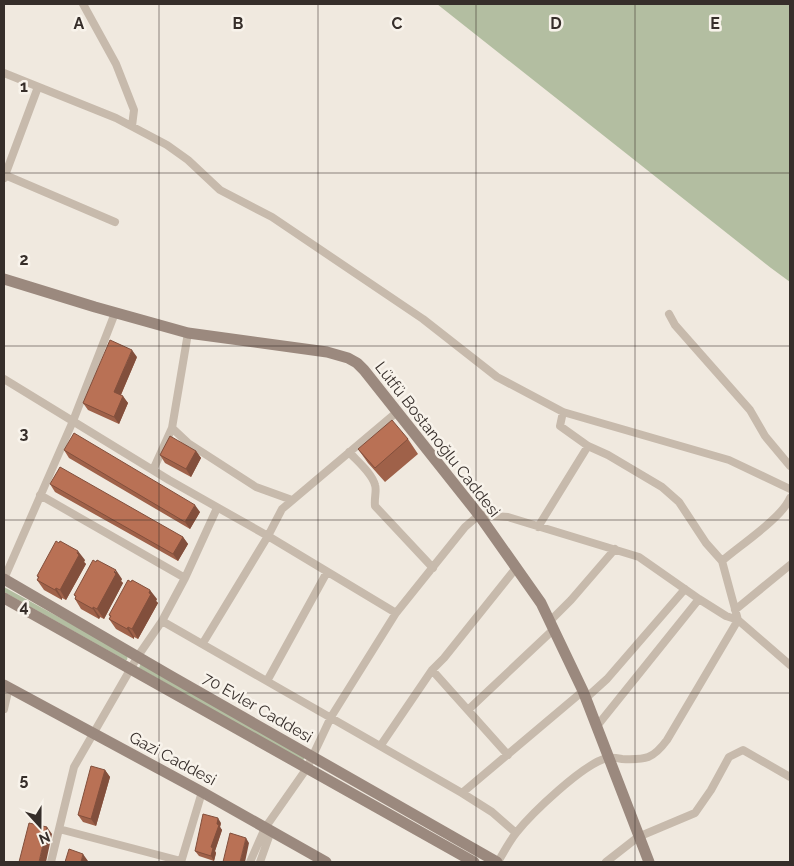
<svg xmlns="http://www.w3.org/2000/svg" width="794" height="866" font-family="Raleway,sans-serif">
<rect width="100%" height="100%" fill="#f0e9df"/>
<path fill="#b3bea1" d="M 437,4 L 790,4 L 790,282 L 771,268 Z
M 4,587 L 128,655 L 127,660 L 125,660 L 4,592 Z
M 141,663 L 305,756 L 303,761 L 139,668 Z"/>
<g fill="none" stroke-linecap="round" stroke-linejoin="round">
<path stroke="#c7baac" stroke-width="8" d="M 83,4 L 116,64 L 134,110 L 132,126
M 4,73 L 116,118 L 167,145 L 188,160 L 220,190 L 272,217 L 423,319 L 497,377 L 563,412 L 729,460 L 790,489
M 5,175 L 115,222
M 4,178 L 38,87
M 669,314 L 675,325 L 750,410 L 765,436 L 790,466
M 4,379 L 169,480 L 268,536 L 396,613
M 172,428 L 188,443 L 256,487 L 292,500
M 349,452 C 357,461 372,473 375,485 C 377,490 374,498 375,506 L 433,568
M 153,470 L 172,428 L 188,333
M 40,495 L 185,578
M 538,527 L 588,446
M 722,561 C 739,546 782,518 790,498
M 4,579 L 73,421 L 115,313
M 735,610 L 790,565
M 162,621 L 462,793 L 492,812 L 516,833
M 550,621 L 571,600 L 615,549
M 203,643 L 268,536 L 282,509 L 397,412
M 432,670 L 508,755
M 267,681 L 327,572
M 586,698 L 607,679 L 685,589
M 4,709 L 9,687
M 468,710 L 554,629
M 597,726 L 699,599
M 381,745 L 432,670 L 444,658 L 516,568
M 462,793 L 583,691
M 59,829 L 181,861
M 51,862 L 74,767 L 138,656 L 162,621 L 185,578 L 217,508
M 181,862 L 202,792
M 250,862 L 265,828 L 307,768 L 331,717 L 396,613 L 465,527 L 479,515 L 508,517 L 639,557 L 699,599 L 726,616 L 738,620 L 790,665
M 260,862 L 271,831
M 498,862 C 503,853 509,842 516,833 C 532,813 583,764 607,758 C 611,757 617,758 622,759 C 646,760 653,759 667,740 L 738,620 L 722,561 L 706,543 L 679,502 L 662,487 L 608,455 L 588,446 L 560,426 L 563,412
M 606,862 L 638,837 L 695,813 L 711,790 L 729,757 L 743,750 L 790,777"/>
<path stroke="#9b897e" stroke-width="11" d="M 4,279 L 95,307 L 188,333 L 327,352 L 348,358 L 357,363 L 364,370 L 479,515 L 541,603 L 583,691 L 649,862
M 4,579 L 169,675 L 497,862
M 4,598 L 474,862
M 4,685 L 202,792 L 326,862"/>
</g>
<path fill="#9f6149" d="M 137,357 L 121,395 L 128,403 L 119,424 L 88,410 L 83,403 Z
M 408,439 L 418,454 L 385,482 L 368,463 L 358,449 Z
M 64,450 L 200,512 L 190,529 L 69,458 Z
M 196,451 L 201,458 L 191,477 L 165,463 L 160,455 Z
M 50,484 L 183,537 L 188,544 L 178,561 L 55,492 Z
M 85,560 L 84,562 L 86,564 L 66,600 L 62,598 L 62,600 L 44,590 L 37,580 L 38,578 L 37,576 Z
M 122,579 L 121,581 L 123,583 L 104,619 L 100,617 L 99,619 L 81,609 L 75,599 L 76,597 L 74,595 Z
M 157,599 L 156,601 L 158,603 L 138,639 L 134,637 L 134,639 L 116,629 L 109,619 L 110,617 L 109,615 Z
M 105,770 L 110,777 L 96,826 L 83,822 L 78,815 Z
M 221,823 L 220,827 L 222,830 L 215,851 L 216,853 L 214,861 L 199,856 L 195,851 Z"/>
<path fill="#824f3c" d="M 132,350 L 137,357 L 119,399 L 114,392 Z
M 123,396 L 128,403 L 119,424 L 114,417 Z
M 196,451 L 201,458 L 191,477 L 186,469 Z
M 195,505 L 200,512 L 190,529 L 185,522 Z
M 183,537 L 188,544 L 178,561 L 173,554 Z
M 78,551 L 85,560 L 84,562 L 86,564 L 66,600 L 60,590 Z
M 116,570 L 122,579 L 121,581 L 123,583 L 104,619 L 97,609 Z
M 56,588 L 62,598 L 62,600 L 55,590 Z
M 150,590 L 157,599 L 156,601 L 158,603 L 138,639 L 132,629 Z
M 93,607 L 100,617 L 99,619 L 93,609 Z
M 128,627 L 134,637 L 134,639 L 127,629 Z
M 105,770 L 110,777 L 96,826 L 91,819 Z
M 218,818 L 221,823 L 220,827 L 222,830 L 215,851 L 216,853 L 214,861 L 211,856 L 211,847 Z
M 47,827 L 52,834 L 46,862 L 39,862 Z
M 246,838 L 249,843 L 245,862 L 240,862 Z
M 83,854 L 88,861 L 88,862 L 81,862 Z"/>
<path fill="#b97155" stroke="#824f3c" d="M 110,340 L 132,350 L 114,392 L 123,396 L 114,417 L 83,403 Z
M 392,420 L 408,439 L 375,468 L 358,449 Z
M 74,433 L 195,505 L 185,522 L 64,450 Z
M 170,436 L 196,451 L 186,469 L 160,455 Z
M 60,467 L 183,537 L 173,554 L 50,484 Z
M 56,541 L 59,543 L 60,541 L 78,551 L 77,553 L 79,555 L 60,590 L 56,588 L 55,590 L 37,580 L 39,577 L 37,576 Z
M 93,560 L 96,562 L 97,560 L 116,570 L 114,572 L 116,574 L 97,609 L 93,607 L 93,609 L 75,599 L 76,596 L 74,595 Z
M 128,580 L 131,582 L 132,580 L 150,590 L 149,593 L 151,594 L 132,629 L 128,627 L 127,629 L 109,619 L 111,616 L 109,615 Z
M 91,766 L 105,770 L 91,819 L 78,815 Z
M 203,814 L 218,818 L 217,824 L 219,825 L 211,847 L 213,848 L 211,856 L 195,851 Z
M 29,823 L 47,827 L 39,862 L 19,862 Z
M 230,833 L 246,838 L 240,862 L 223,862 Z
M 69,849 L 83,854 L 81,862 L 65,862 Z"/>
<path fill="none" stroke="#362e2a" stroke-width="1" stroke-opacity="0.55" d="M 159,4 L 159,862M 318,4 L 318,862M 476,4 L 476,862M 635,4 L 635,862M 4,173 L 790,173M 4,346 L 790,346M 4,520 L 790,520M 4,693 L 790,693"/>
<g text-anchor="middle" stroke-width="5" stroke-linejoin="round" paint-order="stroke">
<g font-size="16" fill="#362e2a" stroke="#f8f3eb">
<text transform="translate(438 439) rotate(52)" y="6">Lütfü Bostanoğlu Caddesi</text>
<text transform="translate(258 707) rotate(30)" y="6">70 Evler Caddesi</text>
<text transform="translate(173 758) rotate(28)" y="6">Gazi Caddesi</text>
</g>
</g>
<g font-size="16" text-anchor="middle" font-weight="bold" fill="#362e2a" stroke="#f8f3eb" stroke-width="5" stroke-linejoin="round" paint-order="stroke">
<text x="79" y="29">A</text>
<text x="238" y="29">B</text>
<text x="397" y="29">C</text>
<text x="556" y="29">D</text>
<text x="715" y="29">E</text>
<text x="24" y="92">1</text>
<text x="24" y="265">2</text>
<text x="24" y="439">3</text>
<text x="24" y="612">4</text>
<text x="24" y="785">5</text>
</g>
<rect width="794" height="866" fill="none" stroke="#362e2a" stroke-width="10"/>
<g transform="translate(40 826) rotate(159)" stroke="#f8f3eb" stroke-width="4" paint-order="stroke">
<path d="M0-4L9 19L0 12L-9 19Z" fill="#362e2a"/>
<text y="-8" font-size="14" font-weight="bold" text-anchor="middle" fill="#362e2a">N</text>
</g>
</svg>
